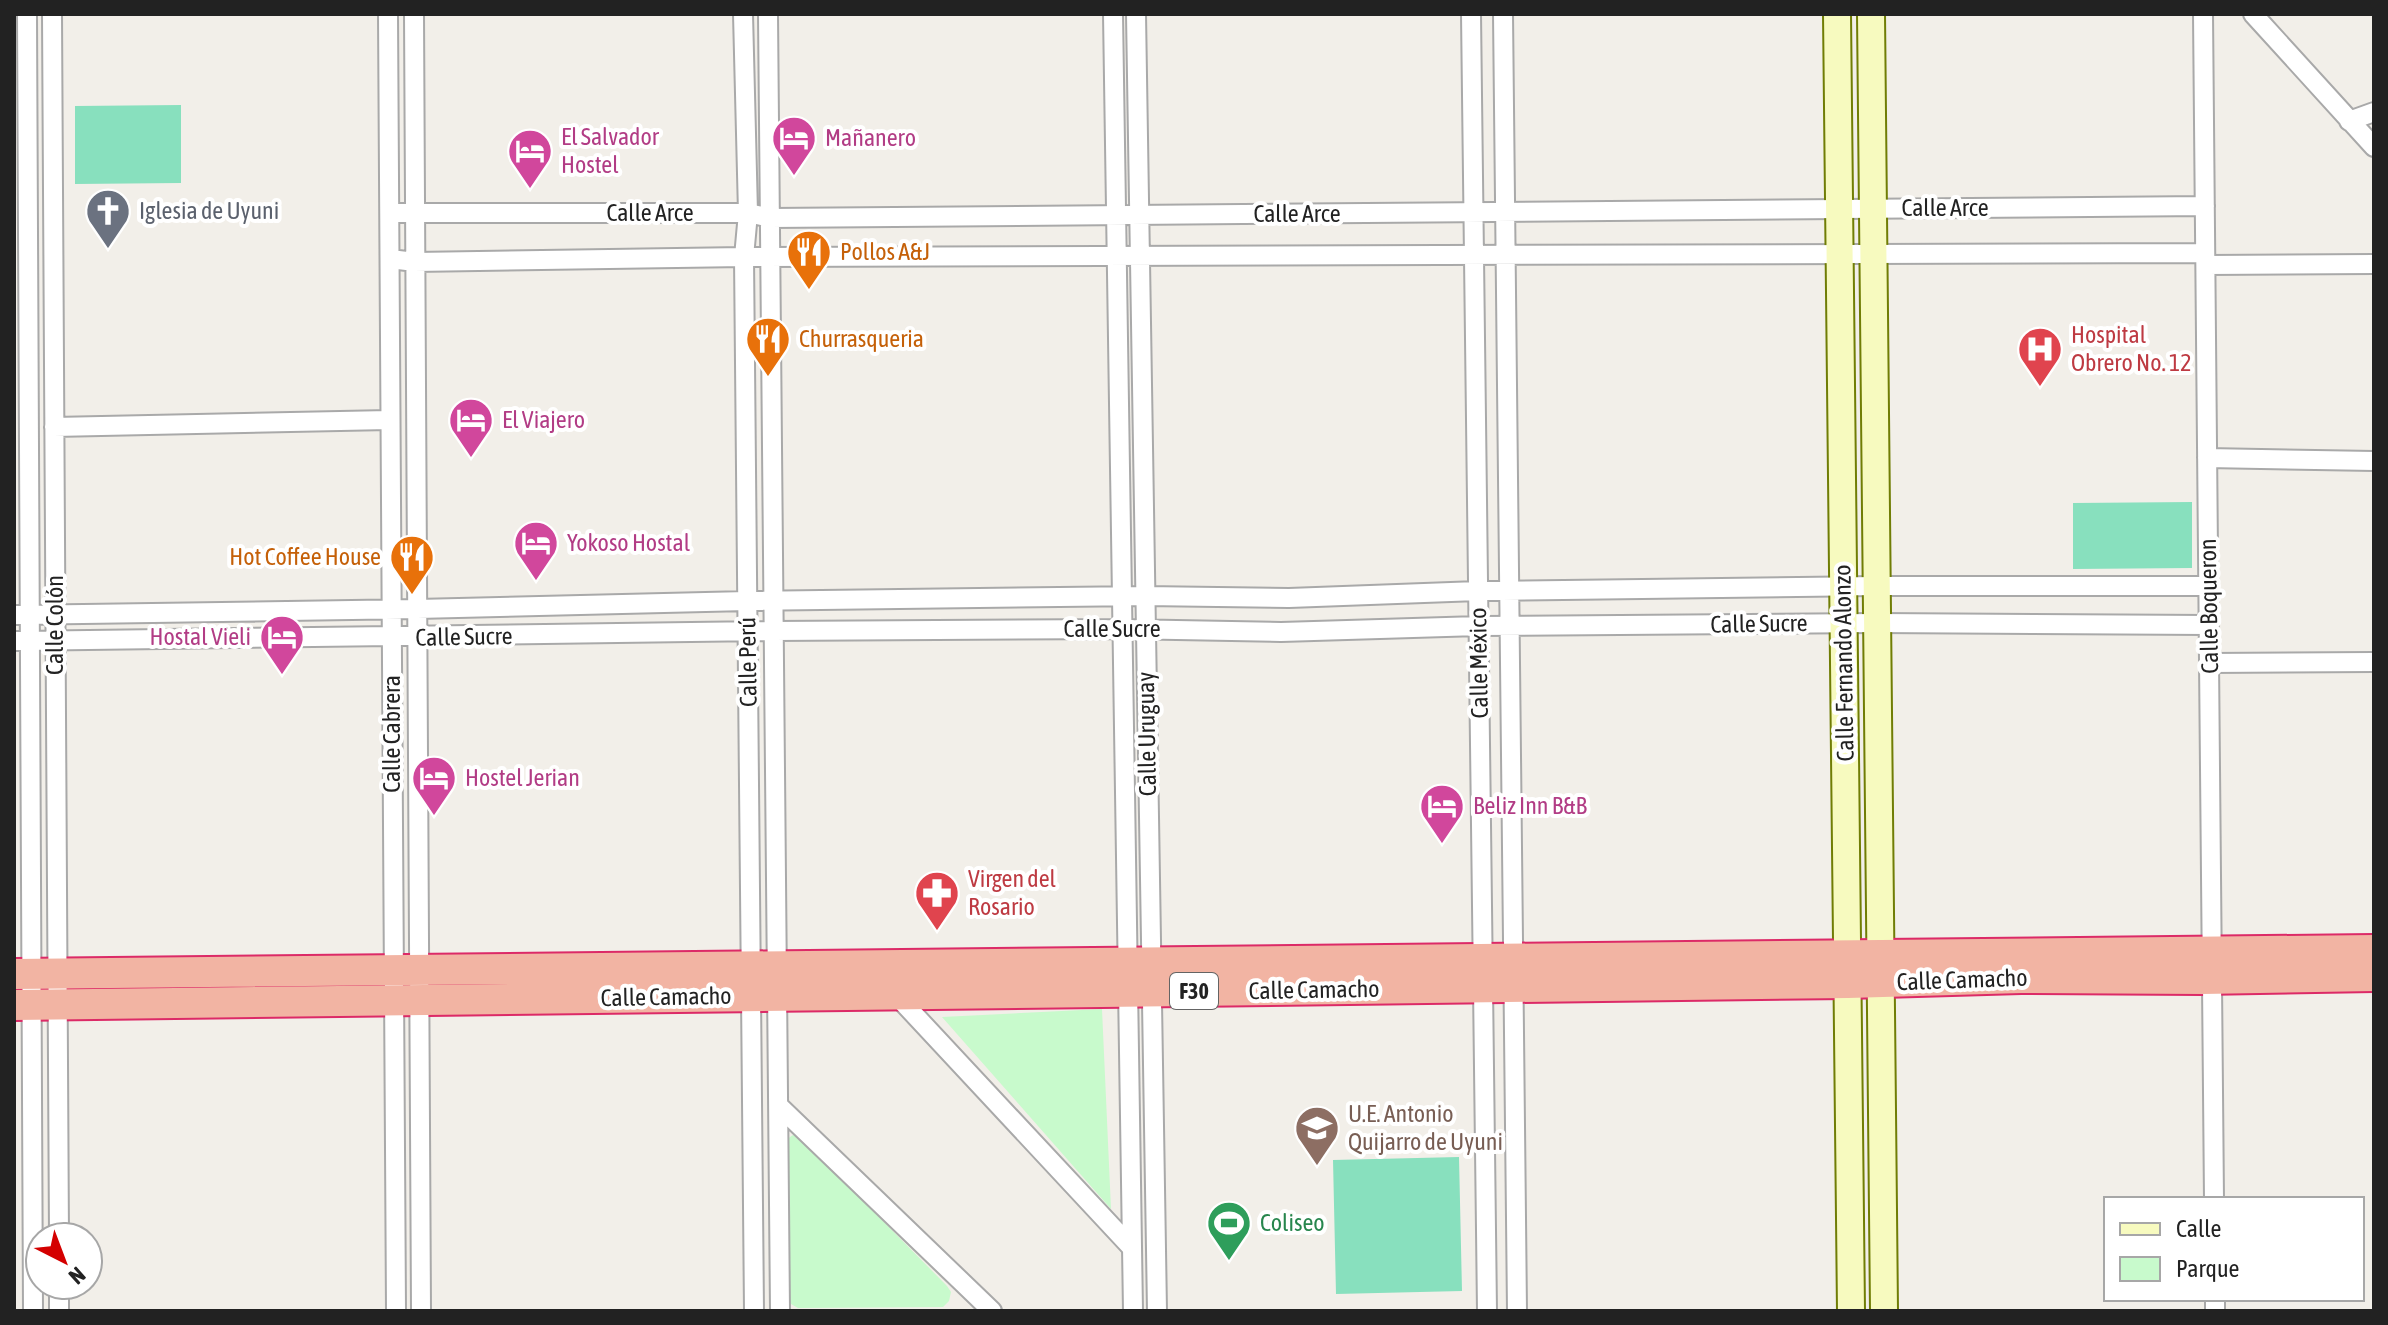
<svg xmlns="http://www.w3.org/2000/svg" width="2388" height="1325" font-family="'Asap Condensed',sans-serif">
<rect width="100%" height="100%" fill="#f2efe9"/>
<path fill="#c8facc" d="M 1102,1009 L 1111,1209 L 942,1017 Z
M 793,1135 L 800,1137 L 947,1286 L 951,1292 L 949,1301 L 943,1307 L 798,1308 L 791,1304 L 787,1296 L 787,1139 Z"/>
<path fill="#88e0be" d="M 181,105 L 181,183 L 75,184 L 75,106 Z
M 2192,502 L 2192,568 L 2073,569 L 2073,503 Z
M 1459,1157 L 1462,1291 L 1336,1294 L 1333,1160 Z"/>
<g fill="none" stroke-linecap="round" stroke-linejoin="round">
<g stroke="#a9a9a9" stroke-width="22">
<path id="minor" d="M 27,14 L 33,1311
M 52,14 L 59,1237
M 388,14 L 396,1311
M 414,14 L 421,1311
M 743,14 L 748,213 L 744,257 L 754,1311
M 768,14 L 780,1311
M 1113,14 L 1133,1311
M 1136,14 L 1157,1311
M 1471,14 L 1487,1311
M 1503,14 L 1517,1311
M 2203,14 L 2214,1199
M 2253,14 L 2374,147
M 2349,121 L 2374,112
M 390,213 L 748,213 L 771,218 L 2205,206
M 390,259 L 415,262 L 744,257 L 2205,253
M 2206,265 L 2374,264
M 54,427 L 389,420
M 2207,458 L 2374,461
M 14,615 L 417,609 L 747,601 L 1145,596 L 1289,598 L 1478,591 L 1876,586 L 2208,586
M 14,641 L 773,631 L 1122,629 L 1281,632 L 1479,626 L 1877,623 L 2209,625
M 2209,663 L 2374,662
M 896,995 L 1131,1247
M 779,1106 L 992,1311
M 59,1285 L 59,1311
M 2215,1299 L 2215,1311"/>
</g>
<g stroke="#707d05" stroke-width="30">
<path id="secondary" d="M 1837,14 L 1851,1311
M 1871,14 L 1884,1311"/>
</g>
<g stroke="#dc2a67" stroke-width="34">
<path id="trunk" d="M 14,974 L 2374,950
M 14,1005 L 1848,983 L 2021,978 L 2202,979 L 2374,976"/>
</g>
<use href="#minor" stroke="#fff" stroke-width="18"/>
<use href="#secondary" stroke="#f7fabf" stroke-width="26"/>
<use href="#trunk" stroke="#f2b4a3" stroke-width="30"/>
</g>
<defs>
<g id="hotel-pin" transform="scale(2.3)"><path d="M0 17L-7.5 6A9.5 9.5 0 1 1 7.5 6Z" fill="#d1479c" stroke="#fff"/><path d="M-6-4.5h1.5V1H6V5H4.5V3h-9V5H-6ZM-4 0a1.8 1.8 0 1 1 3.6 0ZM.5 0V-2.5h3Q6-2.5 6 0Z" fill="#fff"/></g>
<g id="church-pin" transform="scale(2.3)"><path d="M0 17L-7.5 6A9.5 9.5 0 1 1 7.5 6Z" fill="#6b7280" stroke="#fff"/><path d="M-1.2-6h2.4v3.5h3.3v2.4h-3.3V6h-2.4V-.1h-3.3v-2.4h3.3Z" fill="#fff"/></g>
<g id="restaurant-pin" transform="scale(2.3)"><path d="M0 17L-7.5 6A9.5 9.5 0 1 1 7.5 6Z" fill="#e8710a" stroke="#fff"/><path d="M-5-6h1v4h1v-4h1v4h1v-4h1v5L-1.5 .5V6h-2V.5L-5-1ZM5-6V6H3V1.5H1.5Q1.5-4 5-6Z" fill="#fff"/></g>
<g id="hospital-pin" transform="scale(2.3)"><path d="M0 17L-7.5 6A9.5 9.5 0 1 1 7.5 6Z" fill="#e0444e" stroke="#fff"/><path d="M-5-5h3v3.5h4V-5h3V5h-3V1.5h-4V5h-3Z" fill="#fff"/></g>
<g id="pharmacy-pin" transform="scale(2.3)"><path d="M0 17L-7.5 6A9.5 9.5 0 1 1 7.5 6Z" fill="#e0444e" stroke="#fff"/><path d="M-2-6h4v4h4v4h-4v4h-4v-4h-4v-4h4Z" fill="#fff"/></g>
<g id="school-pin" transform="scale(2.3)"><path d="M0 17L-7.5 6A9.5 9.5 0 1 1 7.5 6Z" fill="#8d6e63" stroke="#fff"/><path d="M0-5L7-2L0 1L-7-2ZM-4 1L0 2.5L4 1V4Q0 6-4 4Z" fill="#fff"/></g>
<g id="stadium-pin" transform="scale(2.3)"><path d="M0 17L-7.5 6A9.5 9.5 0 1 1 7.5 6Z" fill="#2e9e5b" stroke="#fff"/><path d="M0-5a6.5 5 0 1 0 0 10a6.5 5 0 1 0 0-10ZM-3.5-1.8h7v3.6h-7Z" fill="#fff"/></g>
</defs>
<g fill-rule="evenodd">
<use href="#hotel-pin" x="794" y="138"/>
<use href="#hotel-pin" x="530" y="151"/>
<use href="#church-pin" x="108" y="211"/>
<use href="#restaurant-pin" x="809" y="252"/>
<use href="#restaurant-pin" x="768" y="339"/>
<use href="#hospital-pin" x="2040" y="349"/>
<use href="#hotel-pin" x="471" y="420"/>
<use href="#hotel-pin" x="536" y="543"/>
<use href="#restaurant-pin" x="412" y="557"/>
<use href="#hotel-pin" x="282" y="637"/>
<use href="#hotel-pin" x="434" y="778"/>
<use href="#hotel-pin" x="1442" y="806"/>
<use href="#pharmacy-pin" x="937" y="893"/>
<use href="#school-pin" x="1317" y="1128"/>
<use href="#stadium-pin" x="1229" y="1223"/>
</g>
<g text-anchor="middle" stroke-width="8" stroke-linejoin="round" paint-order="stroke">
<rect fill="#fff" stroke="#646464" stroke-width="2" x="1170" y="973" width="48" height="36" rx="6"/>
<g font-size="22" font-weight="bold" fill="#222">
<text x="1194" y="999">F30</text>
</g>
<g font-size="24" fill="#b23c85" stroke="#fff" text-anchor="start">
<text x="561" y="145">El Salvador<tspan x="561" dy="28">Hostel</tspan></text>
<text x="825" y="146">Mañanero</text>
<text x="502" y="428">El Viajero</text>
<text x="567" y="551">Yokoso Hostal</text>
<text x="251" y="645" text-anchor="end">Hostal Vieli</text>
<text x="465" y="786">Hostel Jerian</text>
<text x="1473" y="814">Beliz Inn B&amp;B</text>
</g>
<g font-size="24" fill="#222" stroke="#fff">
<text x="1945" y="216">Calle Arce</text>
<text x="650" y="221">Calle Arce</text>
<text x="1297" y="222">Calle Arce</text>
<text transform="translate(2209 606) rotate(-91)" y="8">Calle Boqueron</text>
<text transform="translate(1759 624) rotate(-1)" y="8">Calle Sucre</text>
<text transform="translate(55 625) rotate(-90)" y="8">Calle Colón</text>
<text x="1112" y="637">Calle Sucre</text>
<text transform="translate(464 637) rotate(-1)" y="8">Calle Sucre</text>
<text transform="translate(748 662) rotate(-91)" y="8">Calle Perú</text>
<text transform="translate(1479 663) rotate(-91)" y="8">Calle México</text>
<text transform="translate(1844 663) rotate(-91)" y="8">Calle Fernando Alonzo</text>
<text transform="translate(392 734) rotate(-90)" y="8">Calle Cabrera</text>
<text transform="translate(1147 734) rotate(-91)" y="8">Calle Uruguay</text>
<text transform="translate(1962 980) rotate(-2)" y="8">Calle Camacho</text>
<text transform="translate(1314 990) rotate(-1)" y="8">Calle Camacho</text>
<text transform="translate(666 997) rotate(-1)" y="8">Calle Camacho</text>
</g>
<g font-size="24" fill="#5b616d" stroke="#fff" text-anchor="start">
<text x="139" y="219">Iglesia de Uyuni</text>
</g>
<g font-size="24" fill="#c56008" stroke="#fff" text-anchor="start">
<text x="840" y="260">Pollos A&amp;J</text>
<text x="799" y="347">Churrasqueria</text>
<text x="381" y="565" text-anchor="end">Hot Coffee House</text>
</g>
<g font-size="24" fill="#be3a42" stroke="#fff" text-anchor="start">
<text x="2071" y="343">Hospital<tspan x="2071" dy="28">Obrero No. 12</tspan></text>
<text x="968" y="887">Virgen del<tspan x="968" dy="28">Rosario</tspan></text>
</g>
<g font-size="24" fill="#785e54" stroke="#fff" text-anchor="start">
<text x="1348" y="1122">U.E. Antonio<tspan x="1348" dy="28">Quijarro de Uyuni</tspan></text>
</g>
<g font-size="24" fill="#27864d" stroke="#fff" text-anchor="start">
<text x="1260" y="1231">Coliseo</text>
</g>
</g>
<rect width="2388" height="1325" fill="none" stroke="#222222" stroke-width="32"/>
<rect x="2104" y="1197" width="260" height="104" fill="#ffffff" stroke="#a7a7a7" stroke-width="2"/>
<rect x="2120" y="1223" width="40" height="12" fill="#f7fabf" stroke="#a7a7a7" stroke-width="2"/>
<text x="2176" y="1237" font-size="24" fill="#222222">Calle</text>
<rect x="2120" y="1257" width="40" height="24" fill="#c8facc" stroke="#a7a7a7" stroke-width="2"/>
<text x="2176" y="1277" font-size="24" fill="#222222">Parque</text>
<g transform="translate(64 1261) rotate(138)"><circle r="38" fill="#ffffff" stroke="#a7a7a7" stroke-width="2"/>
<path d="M0-6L14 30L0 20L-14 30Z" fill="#d40000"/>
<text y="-12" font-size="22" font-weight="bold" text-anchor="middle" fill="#222222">N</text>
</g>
</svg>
